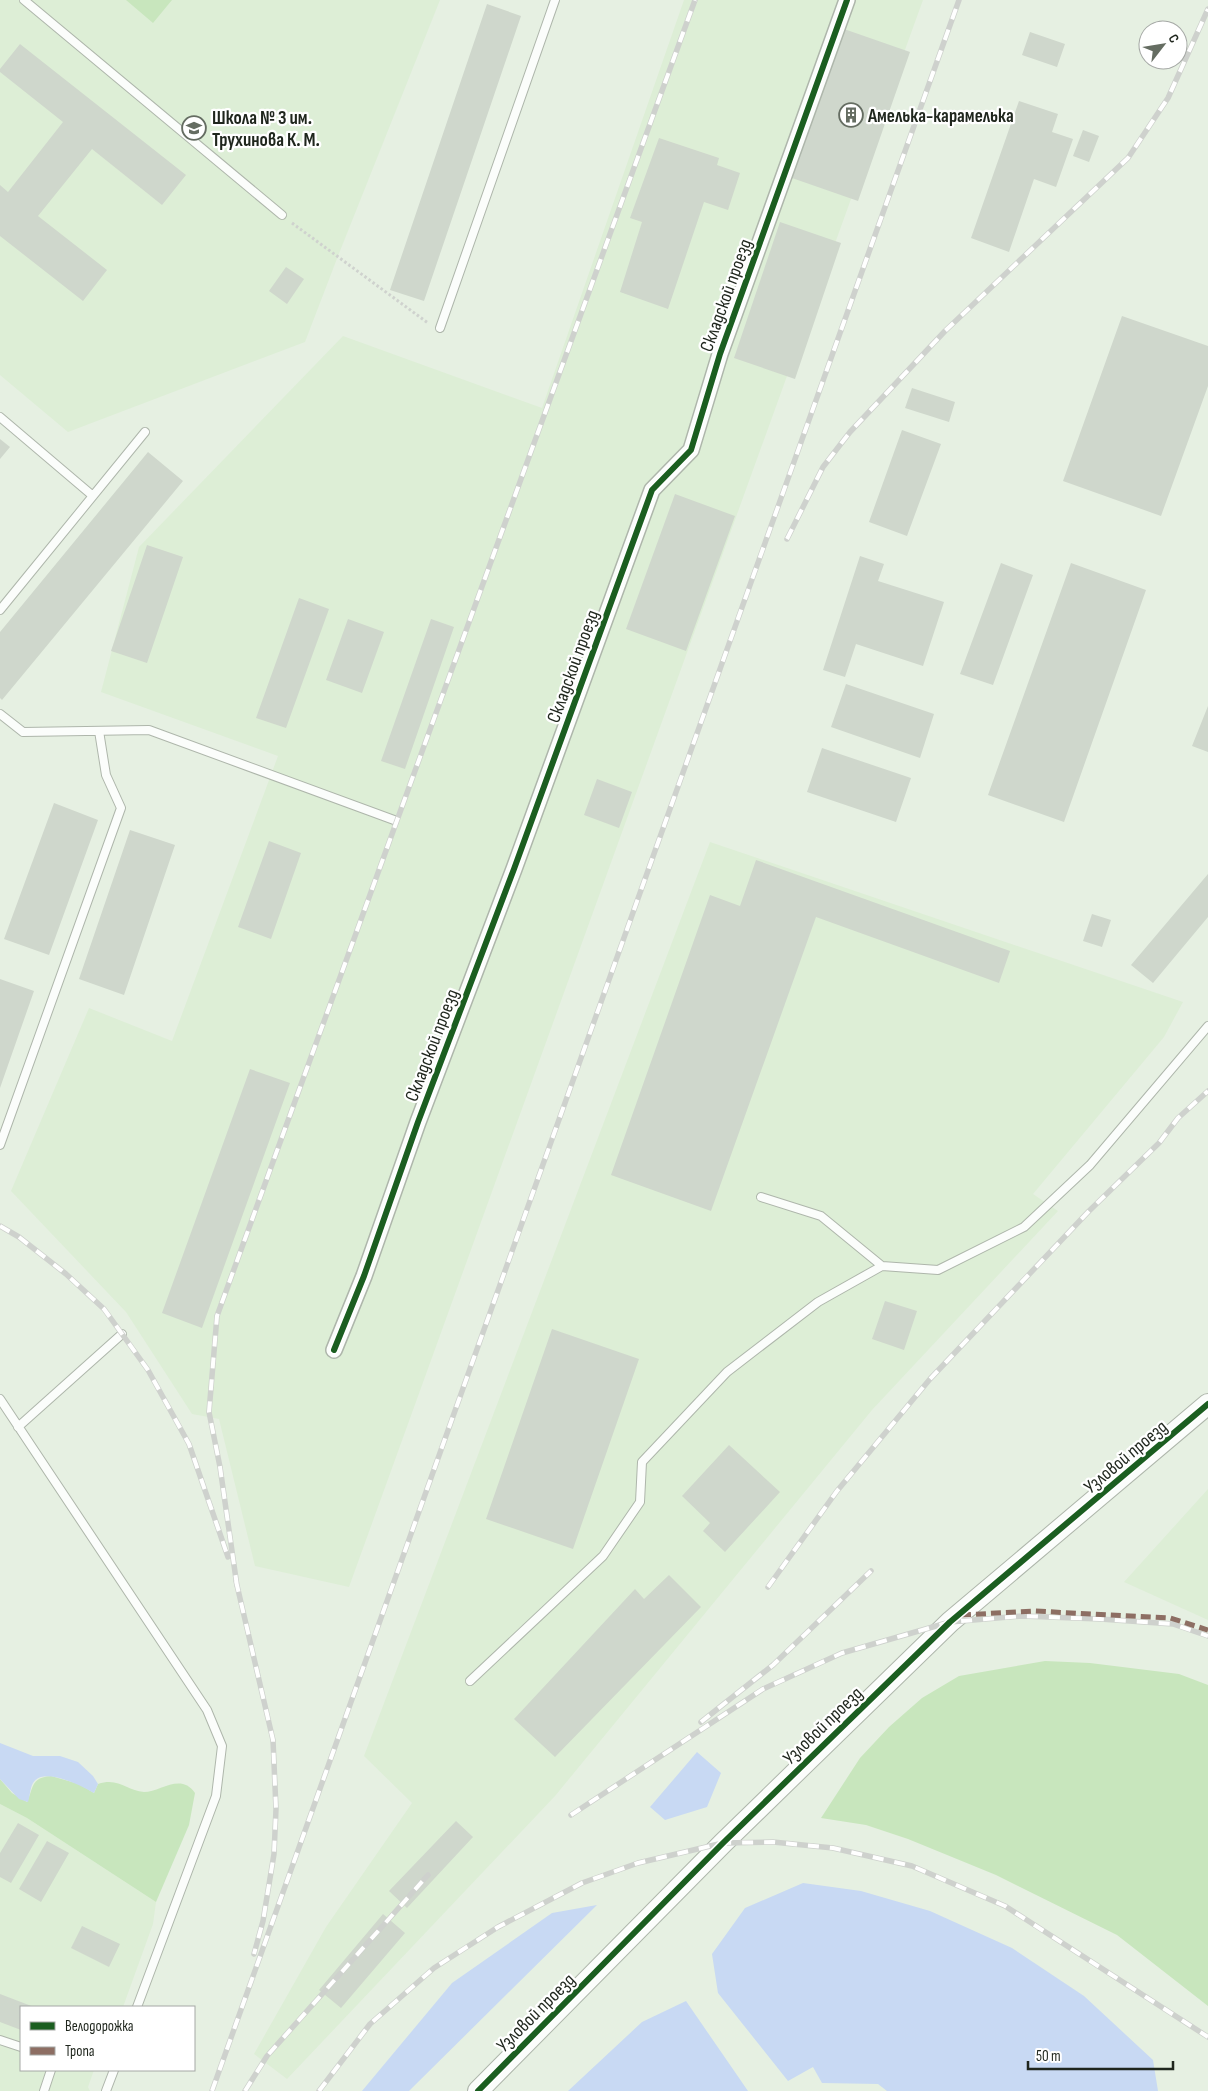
<svg xmlns="http://www.w3.org/2000/svg" width="1208" height="2091" font-family="'Sofia Sans Condensed',sans-serif">
<rect width="100%" height="100%" fill="#e6f0e2"/>
<path fill="#ddeed6" d="M 0,0 L 440,0 L 338,256 L 305,342 L 68,432 L 0,375 Z
M 684,0 L 923,0 L 349,1587 L 255,1566 L 219,1419 L 192,1414 L 126,1312 L 11,1191 L 89,1008 L 172,1041 L 278,756 L 101,692 L 139,547 L 343,336 L 542,408 Z
M 710,842 L 1183,1002 L 1164,1037 L 1033,1194 L 1058,1211 L 872,1410 L 555,1796 L 287,2079 L 254,2054 L 326,1927 L 412,1803 L 364,1756 Z
M 1208,1489 L 1208,1620 L 1124,1582 Z
M 0,1804 L 27,1818 L 156,1902 L 153,1924 L 123,2007 L 21,2007 L 21,2070 L 94,2070 L 88,2087 L 90,2091 L 0,2091 Z"/>
<path fill="#c8e6bd" d="M 126,0 L 172,0 L 153,23 Z
M 1045,1661 L 1090,1663 L 1179,1674 L 1208,1685 L 1208,2006 L 1117,1935 L 996,1875 L 908,1839 L 866,1825 L 821,1818 L 860,1758 L 889,1727 L 922,1698 L 959,1676 Z
M 51,1776 L 79,1784 L 94,1793 L 98,1784 C 119,1777 127,1791 144,1792 C 160,1792 181,1772 195,1793 L 189,1825 L 156,1902 L 27,1818 L 0,1804 L 0,1779 L 12,1793 L 27,1802 C 34,1786 31,1778 51,1776 Z"/>
<path fill="#c8d9f3" d="M 0,1743 L 33,1756 L 60,1756 L 78,1762 L 93,1776 L 98,1784 L 94,1793 C 82,1786 43,1766 33,1783 C 30,1788 30,1796 28,1802 L 19,1799 L 0,1779 Z
M 697,1752 L 721,1773 L 707,1807 L 665,1820 L 650,1807 Z
M 803,1883 L 861,1891 L 930,1911 L 1012,1948 L 1084,1996 L 1153,2060 L 1158,2091 L 887,2091 L 878,2084 L 822,2083 L 813,2067 L 788,2081 L 718,1993 L 712,1954 L 745,1908 Z
M 597,1905 L 409,2091 L 362,2091 L 452,1983 L 552,1913 Z
M 686,2001 L 748,2091 L 568,2091 L 642,2022 Z"/>
<path fill="#cfd7cc" d="M 487,4 L 521,16 L 424,301 L 390,290 Z
M 844,29 L 910,52 L 858,201 L 792,178 Z
M 1030,32 L 1065,44 L 1057,67 L 1022,55 Z
M 20,44 L 186,175 L 162,205 L 92,149 L 38,216 L 107,270 L 83,301 L 0,236 L 0,185 L 8,192 L 63,122 L 0,72 L 0,69 Z
M 1019,101 L 1058,114 L 1052,132 L 1073,139 L 1056,187 L 1034,179 L 1009,252 L 971,238 Z
M 1083,130 L 1099,136 L 1089,162 L 1073,156 Z
M 659,138 L 719,158 L 717,165 L 740,173 L 728,210 L 704,202 L 668,309 L 620,292 L 642,222 L 630,218 Z
M 780,222 L 841,243 L 795,379 L 734,358 Z
M 286,267 L 304,279 L 287,304 L 269,291 Z
M 1122,316 L 1208,346 L 1208,386 L 1161,516 L 1063,481 Z
M 912,388 L 955,402 L 949,422 L 905,408 Z
M 902,430 L 941,444 L 907,536 L 869,522 Z
M 0,439 L 10,447 L 0,459 Z
M 148,452 L 183,481 L 2,700 L 0,698 L 0,632 Z
M 675,494 L 735,516 L 686,651 L 626,629 Z
M 147,545 L 183,557 L 147,663 L 111,651 Z
M 860,556 L 884,564 L 878,581 L 944,602 L 923,666 L 856,644 L 845,677 L 823,670 Z
M 1001,563 L 1033,575 L 993,685 L 960,674 Z
M 1071,563 L 1146,590 L 1064,822 L 988,795 Z
M 299,598 L 329,609 L 286,728 L 256,718 Z
M 348,619 L 384,632 L 362,693 L 326,680 Z
M 431,619 L 454,627 L 405,769 L 381,761 Z
M 846,684 L 934,714 L 920,758 L 831,727 Z
M 1208,706 L 1208,752 L 1192,746 Z
M 822,748 L 911,778 L 896,822 L 807,792 Z
M 597,779 L 632,792 L 619,828 L 584,815 Z
M 54,803 L 98,820 L 49,955 L 4,939 Z
M 130,830 L 175,845 L 124,995 L 79,979 Z
M 269,841 L 301,853 L 271,939 L 238,927 Z
M 756,860 L 1010,951 L 999,983 L 816,917 L 711,1211 L 611,1175 L 710,895 L 740,906 Z
M 1208,874 L 1208,917 L 1153,983 L 1131,965 Z
M 1092,914 L 1111,920 L 1102,947 L 1083,941 Z
M 0,979 L 34,991 L 0,1088 Z
M 250,1069 L 290,1083 L 202,1328 L 162,1313 Z
M 885,1301 L 917,1311 L 904,1350 L 872,1339 Z
M 552,1329 L 639,1359 L 573,1549 L 486,1519 Z
M 729,1445 L 780,1492 L 725,1552 L 703,1531 L 710,1523 L 682,1496 Z
M 669,1575 L 701,1607 L 555,1757 L 514,1719 L 635,1589 L 644,1599 Z
M 456,1821 L 473,1837 L 407,1908 L 389,1891 Z
M 18,1823 L 39,1835 L 11,1883 L 0,1877 L 0,1853 Z
M 47,1841 L 69,1853 L 41,1902 L 19,1889 Z
M 383,1914 L 405,1933 L 341,2008 L 319,1990 Z
M 82,1926 L 120,1944 L 109,1967 L 71,1948 Z
M 0,1994 L 34,2007 L 21,2007 L 21,2030 L 0,2022 Z"/>
<g fill="none" stroke-linecap="round" stroke-linejoin="round">
<g stroke="#aeb6ab" stroke-width="10">
<path id="service" d="M 24,0 L 282,215
M 440,328 L 555,0
M 0,417 L 93,496
M 0,610 L 145,432
M 0,714 L 23,732 L 149,730 L 394,820
M 0,1145 L 121,808 L 106,775 L 99,731
M 761,1197 L 821,1216 L 882,1266 L 938,1270 L 1024,1227 L 1090,1165 L 1208,1026
M 0,1399 L 207,1710 L 222,1746 L 216,1796 L 137,2007
M 18,1427 L 122,1334
M 470,1681 L 603,1556 L 640,1502 L 642,1462 L 727,1372 L 818,1302 L 882,1266
M 0,2040 L 21,2047
M 44,2091 L 51,2070
M 106,2091 L 114,2070"/>
</g>
<g stroke="#aeb6ab" stroke-width="18">
<path id="minor" d="M 334,1350 L 364,1276 L 418,1122 L 514,869 L 652,490 L 691,450 L 720,354 L 847,0"/>
</g>
<g stroke="#aeb6ab" stroke-width="22">
<path id="tertiary" d="M 478,2091 L 723,1843 L 950,1622 L 1208,1404"/>
</g>
<path stroke="#cfd2ce" stroke-width="3" stroke-dasharray="2.5 2.5" stroke-linecap="butt" d="M 292,223 L 428,323"/>
<use href="#service" stroke="#fbfdfb" stroke-width="8"/>
<use href="#minor" stroke="#fbfdfb" stroke-width="15"/>
<use href="#tertiary" stroke="#fbfdfb" stroke-width="20"/>
<g stroke="#ced1cd" stroke-width="5.5">
<path id="rail" d="M 787,539 L 823,467 L 850,432 L 945,331 L 1128,158 L 1168,98 L 1208,9
M 0,1226 L 19,1237 L 66,1274 L 104,1309 L 148,1370 L 189,1444 L 228,1557
M 236,1581 L 273,1740 L 276,1809 L 274,1854 L 263,1921 L 254,1954
M 237,1586 L 220,1467 L 209,1412 L 217,1316 L 695,0
M 768,1587 L 837,1491 L 930,1379 L 1089,1211 L 1159,1143 L 1178,1118 L 1208,1091
M 701,1722 L 773,1665 L 871,1571
M 571,1815 L 763,1689 L 842,1653 L 950,1622 L 1022,1616 L 1100,1619 L 1173,1624 L 1208,1636
M 212,2091 L 959,0
M 245,2091 L 267,2056 L 428,1875
M 319,2091 L 370,2024 L 434,1968 L 498,1927 L 582,1883 L 638,1863 L 723,1843 L 773,1842 L 833,1848 L 912,1866 L 1005,1906 L 1208,2037"/>
</g>
<use href="#rail" stroke="#fff" stroke-width="4" stroke-dasharray="11" stroke-linecap="butt"/>
<path stroke="#8d6e63" stroke-width="5" stroke-dasharray="10 5" stroke-linecap="butt" d="M 961,1615 L 1034,1611 L 1170,1618 L 1208,1630"/>
<g stroke="#fff" stroke-width="9">
<path id="cycleway" d="M 334,1350 L 364,1276 L 418,1122 L 514,869 L 652,490 L 691,450 L 720,354 L 847,0
M 478,2091 L 723,1843 L 950,1622 L 1208,1404"/>
</g>
<use href="#cycleway" stroke="#1b5e20" stroke-width="6"/>
</g>
<defs>
<g id="building-ring" transform="scale(1.25)"><circle r="9.5" fill="#fff" stroke="#656d62" stroke-width="1.5"/><path d="M-4-6H4V6H1V3H-1V6H-4ZM-2.5-4.3h1.7v1.8h-1.7ZM.8-4.3h1.7v1.8H.8ZM-2.5-1h1.7V.8h-1.7ZM.8-1h1.7V.8H.8Z" fill="#656d62"/></g>
<g id="school-ring" transform="scale(1.25)"><circle r="9.5" fill="#fff" stroke="#656d62" stroke-width="1.5"/><path d="M0-5L7-2L0 1L-7-2ZM-4 1L0 2.5L4 1V4Q0 6-4 4Z" fill="#656d62"/></g>
</defs>
<g fill-rule="evenodd">
<use href="#building-ring" x="851" y="115"/>
<use href="#school-ring" x="194" y="128"/>
</g>
<g text-anchor="middle" stroke-width="4.5" stroke-linejoin="round" paint-order="stroke">
<g font-size="19" font-weight="bold" fill="#1f261d" stroke="#fff" text-anchor="start">
<text x="868" y="122">Амелька-карамелька</text>
<text x="212" y="124">Школа № 3 им.<tspan x="212" dy="22">Трухинова К. М.</tspan></text>
</g>
<g font-size="19" fill="#1f261d" stroke="#fff">
<text transform="translate(725 295) rotate(-70)" y="7">Складской проезд</text>
<text transform="translate(572 666) rotate(-70)" y="7">Складской проезд</text>
<text transform="translate(431 1045) rotate(-69)" y="7">Складской проезд</text>
<text transform="translate(1125 1456) rotate(-40)" y="7">Узловой проезд</text>
<text transform="translate(822 1725) rotate(-44)" y="7">Узловой проезд</text>
<text transform="translate(535 2012) rotate(-45)" y="7">Узловой проезд</text>
</g>
</g>
<rect x="20" y="2006" width="175" height="65" fill="#ffffff" stroke="#a5a8a5"/>
<rect x="30" y="2022" width="25" height="8" fill="#1b5e20" stroke="#a5a8a5"/>
<text x="65" y="2031" font-size="15" fill="#1f261d">Велодорожка</text>
<rect x="30" y="2047" width="25" height="8" fill="#8d6e63" stroke="#a5a8a5"/>
<text x="65" y="2056" font-size="15" fill="#1f261d">Тропа</text>
<g transform="translate(1163 45) rotate(59)"><circle r="24" fill="#ffffff" stroke="#a5a8a5"/>
<path d="M0-4L9 19L0 12L-9 19Z" fill="#656d62"/>
<text y="-8" font-size="14" font-weight="bold" text-anchor="middle" fill="#1f261d">С</text>
</g>
<path d="M1028 2061v8h145v-8" fill="none" stroke="#1f261d" stroke-width="2.5"/>
<text x="1036" y="2061" font-size="15" fill="#1f261d" stroke="#ffffff" stroke-width="4" paint-order="stroke">50 m</text>
</svg>
